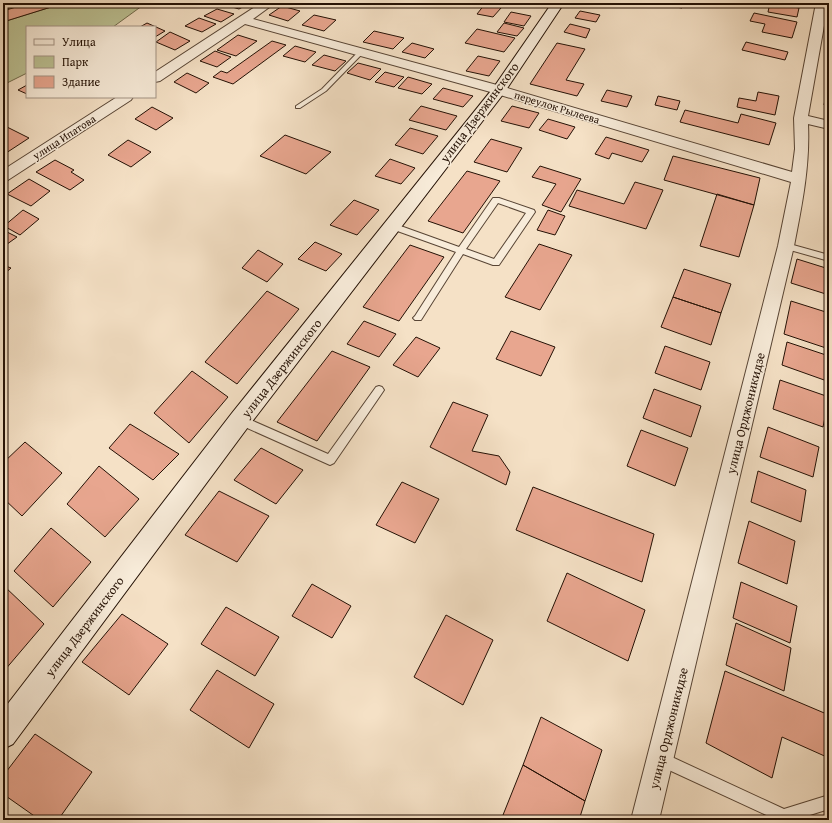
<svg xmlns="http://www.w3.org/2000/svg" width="832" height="823" font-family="'Gentium Book Plus',serif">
<rect width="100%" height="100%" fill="#f5e1c6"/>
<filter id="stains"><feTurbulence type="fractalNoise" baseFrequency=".005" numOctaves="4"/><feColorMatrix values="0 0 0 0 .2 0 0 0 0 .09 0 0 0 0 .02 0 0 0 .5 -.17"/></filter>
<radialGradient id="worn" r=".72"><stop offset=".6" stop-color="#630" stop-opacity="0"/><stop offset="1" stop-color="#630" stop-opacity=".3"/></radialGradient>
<path fill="#bcc294" stroke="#706a4c" d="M 64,3 L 146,3 L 113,27 L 27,27 L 27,73 L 3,85 L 3,22 Z"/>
<path fill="#e8a68f" stroke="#241105" d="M 29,3 L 64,3 L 3,22 L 3,11 Z
M 223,3 L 250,3 L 239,9 L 222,4 Z
M 589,3 L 612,3 L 609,7 Z
M 671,3 L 684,3 L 682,8 L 670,6 Z
M 770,3 L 799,8 L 797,17 L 768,12 Z
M 485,4 L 501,8 L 493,17 L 477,14 Z
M 282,6 L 300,11 L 288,21 L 269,15 Z
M 217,9 L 234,14 L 221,22 L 204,16 Z
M 580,11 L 600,15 L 596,22 L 575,18 Z
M 511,12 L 531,16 L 524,26 L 504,22 Z
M 754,13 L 797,22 L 792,38 L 762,32 L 765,24 L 750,21 Z
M 314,15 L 336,20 L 324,31 L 302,25 Z
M 199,18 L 216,24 L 202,32 L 185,26 Z
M 147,23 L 165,31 L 155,37 L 155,27 L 140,27 Z
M 504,23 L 524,28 L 517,36 L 497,32 Z
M 570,24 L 590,29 L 586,38 L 564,32 Z
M 477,29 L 515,38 L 504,52 L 465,43 Z
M 374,31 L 404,38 L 393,49 L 363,42 Z
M 170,32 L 190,41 L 175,50 L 156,42 Z
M 238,35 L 257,41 L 236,56 L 217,50 Z
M 272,41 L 286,45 L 233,84 L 213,77 L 221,71 L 227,73 Z
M 746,42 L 788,52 L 785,60 L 742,50 Z
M 412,43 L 434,49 L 425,58 L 402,52 Z
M 557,43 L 585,49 L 566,80 L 584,84 L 577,96 L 530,84 Z
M 295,46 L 316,52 L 305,62 L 283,56 Z
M 215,51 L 231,57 L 217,67 L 200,61 Z
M 324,55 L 346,61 L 335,71 L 312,65 Z
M 478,56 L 500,61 L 489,76 L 466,71 Z
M 358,63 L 381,69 L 370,80 L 347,73 Z
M 385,72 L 404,77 L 394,87 L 375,82 Z
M 187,73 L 209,83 L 196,93 L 174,82 Z
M 408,77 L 432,84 L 422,94 L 398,88 Z
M 27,85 L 27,94 L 18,90 Z
M 443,88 L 473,96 L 463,107 L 433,99 Z
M 607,90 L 632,96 L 627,107 L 601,101 Z
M 758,92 L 779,96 L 775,115 L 737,107 L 739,98 L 756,101 Z
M 826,94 L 829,95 L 829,106 L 824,105 Z
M 658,96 L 680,101 L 677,110 L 655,105 Z
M 421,106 L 457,116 L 446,130 L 409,120 Z
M 512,106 L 539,113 L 529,128 L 501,121 Z
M 152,107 L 173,118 L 156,130 L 135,119 Z
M 685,110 L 738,123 L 741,114 L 776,123 L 769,145 L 680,122 Z
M 548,119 L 575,127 L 567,139 L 539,130 Z
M 3,125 L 29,138 L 3,155 Z
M 410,128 L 438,136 L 423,154 L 395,145 Z
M 285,135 L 331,152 L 306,174 L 260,156 Z
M 606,137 L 649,150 L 642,162 L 612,153 L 609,159 L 595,154 Z
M 491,139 L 522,148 L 507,172 L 474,162 Z
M 128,140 L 151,152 L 131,167 L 108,155 Z
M 673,156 L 760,178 L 754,205 L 664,180 Z
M 390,159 L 415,168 L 401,184 L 375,176 Z
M 55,160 L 74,170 L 71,172 L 84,180 L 70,190 L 36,172 Z
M 540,166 L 581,179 L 561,212 L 542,205 L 556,184 L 532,177 Z
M 467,171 L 500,181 L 463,233 L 428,221 Z
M 29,179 L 50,191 L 31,206 L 7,194 Z
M 635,182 L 663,190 L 646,229 L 569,206 L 577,190 L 624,204 Z
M 717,194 L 754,205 L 739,257 L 700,246 Z
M 354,200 L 379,210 L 357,235 L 330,225 Z
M 23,210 L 39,219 L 20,235 L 4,226 Z
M 548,210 L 565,216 L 555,235 L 537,230 Z
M 3,230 L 17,237 L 3,247 Z
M 315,242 L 342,254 L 326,271 L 298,259 Z
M 539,244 L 572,255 L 540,310 L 505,297 Z
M 410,245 L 444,257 L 399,321 L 363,307 Z
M 258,250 L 283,264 L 267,282 L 242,268 Z
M 797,259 L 829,269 L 829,295 L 791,283 Z
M 3,265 L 11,268 L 3,275 Z
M 684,269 L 731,284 L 721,313 L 673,297 Z
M 267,291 L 299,309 L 237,384 L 205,362 Z
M 673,297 L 721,313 L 711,345 L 661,327 Z
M 791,301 L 829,313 L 829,330 L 826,348 L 784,334 Z
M 364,321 L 396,334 L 379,357 L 347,344 Z
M 511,331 L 555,347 L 541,376 L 496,359 Z
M 416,337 L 440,348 L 418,377 L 393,365 Z
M 787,342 L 829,356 L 827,381 L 782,365 Z
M 665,346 L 710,362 L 701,390 L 655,373 Z
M 332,351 L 370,367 L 317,441 L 277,422 Z
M 192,371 L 228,397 L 189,443 L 154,413 Z
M 780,380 L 829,397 L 823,427 L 773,409 Z
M 654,389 L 701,406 L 691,437 L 643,418 Z
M 453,402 L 488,415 L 472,451 L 499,456 L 510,472 L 506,485 L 430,447 Z
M 130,424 L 179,454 L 153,480 L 109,448 Z
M 768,427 L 819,447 L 813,477 L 760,457 Z
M 641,430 L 688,448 L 675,486 L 627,466 Z
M 25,442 L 62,473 L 22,516 L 3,498 L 3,463 Z
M 261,448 L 303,470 L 276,504 L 234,480 Z
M 99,466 L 139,499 L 105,537 L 67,504 Z
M 758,471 L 806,490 L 801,522 L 751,502 Z
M 402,482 L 439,499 L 415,543 L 376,525 Z
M 533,487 L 654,534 L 642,582 L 516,530 Z
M 219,491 L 269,516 L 237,562 L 185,535 Z
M 749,521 L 795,541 L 787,584 L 738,563 Z
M 51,528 L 91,562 L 53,607 L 14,571 Z
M 567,573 L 645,610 L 628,661 L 547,621 Z
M 741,582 L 797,606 L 790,643 L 733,618 Z
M 312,584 L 351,606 L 332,638 L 292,616 Z
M 4,586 L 44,624 L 4,671 L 3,587 Z
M 226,607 L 279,637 L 255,676 L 201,644 Z
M 122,614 L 168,644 L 129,695 L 82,662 Z
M 446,615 L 493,640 L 463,705 L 414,677 Z
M 736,623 L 791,648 L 784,691 L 726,665 Z
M 217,670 L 274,704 L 249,748 L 190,710 Z
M 725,671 L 829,715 L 829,758 L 782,737 L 772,778 L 706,743 Z
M 541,717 L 602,750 L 585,801 L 523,765 Z
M 35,734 L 92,772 L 58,820 L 40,820 L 3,794 L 3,776 Z
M 523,765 L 585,801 L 579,820 L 511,820 L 503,815 Z"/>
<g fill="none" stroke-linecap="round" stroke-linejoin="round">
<g stroke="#584535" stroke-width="2">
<path id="lane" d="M 13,3 L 22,3 L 3,10 L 3,6 Z
M 359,51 L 364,52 L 326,91 L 300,108 L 296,108 L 296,106 L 322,89 Z
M 493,198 L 499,198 L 534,210 L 535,212 L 499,265 L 493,265 L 463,254 L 421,320 L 415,320 L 413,318 L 415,316 L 456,252 L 389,228 L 389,224 L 395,224 L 459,247 ZM 498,203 L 526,213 L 494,259 L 466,249 Z
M 786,243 L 829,255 L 829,261 L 783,248 L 782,246 Z
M 379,386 L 382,387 L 384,390 L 382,393 L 334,463 L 330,465 L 236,423 L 235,420 L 236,417 L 240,416 L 244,417 L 328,454 L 376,387 Z
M 661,752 L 784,809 L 829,795 L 829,809 L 794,820 L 777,820 L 656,764 L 654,759 L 656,754 Z"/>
</g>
<g stroke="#584535" stroke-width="2">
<path id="street" d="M 261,3 L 275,3 L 253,19 L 497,85 L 792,172 L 795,149 L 794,118 L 816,3 L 828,3 L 808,116 L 829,121 L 829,129 L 808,124 C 810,166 802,205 794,246 L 659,820 L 631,820 L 778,246 L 791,182 L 487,91 L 245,24 L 160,81 L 155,82 L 155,72 Z
M 117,97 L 133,97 L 131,100 L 8,180 L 3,182 L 3,170 Z"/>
</g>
<g stroke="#241105" stroke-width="2">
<path id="secondary" d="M 552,3 L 564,3 L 504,93 L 248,427 L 13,744 L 3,749 L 3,710 L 232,413 L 494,87 Z"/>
</g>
<use href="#lane" fill="#f8ecda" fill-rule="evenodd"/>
<use href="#street" fill="#f8ecda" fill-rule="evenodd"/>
<use href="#secondary" fill="#f8ecda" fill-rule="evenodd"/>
</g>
<g text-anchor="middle" stroke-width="3" stroke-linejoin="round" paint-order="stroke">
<g font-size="11" fill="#241105" stroke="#f8ecda">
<text transform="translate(557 107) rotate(17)" y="4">переулок Рылеева</text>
<text transform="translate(64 137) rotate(-33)" y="4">улица Ипатова</text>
</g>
<g font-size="13" fill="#241105" stroke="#f8ecda">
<text transform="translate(479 112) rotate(-53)" y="5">улица Дзержинского</text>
<text transform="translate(281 368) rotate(-52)" y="5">улица Дзержинского</text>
<text transform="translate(745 413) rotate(-76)" y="5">улица Орджоникидзе</text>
<text transform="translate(84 626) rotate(-53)" y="5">улица Дзержинского</text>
<text transform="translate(668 728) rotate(-76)" y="5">улица Орджоникидзе</text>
</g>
</g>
<rect width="832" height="823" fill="none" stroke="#f5e1c6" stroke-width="16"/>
<rect x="4" y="4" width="824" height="815" fill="none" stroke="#241105" stroke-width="2"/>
<rect x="8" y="8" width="816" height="807" fill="none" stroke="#241105"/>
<rect x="26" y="26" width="130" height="72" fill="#f8ecda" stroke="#a39485"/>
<rect x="34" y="39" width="20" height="6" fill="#f8ecda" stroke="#a39485"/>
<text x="62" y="46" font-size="12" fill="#241105">Улица</text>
<rect x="34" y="56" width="20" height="12" fill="#bcc294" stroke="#a39485"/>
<text x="62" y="66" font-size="12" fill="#241105">Парк</text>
<rect x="34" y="76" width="20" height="12" fill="#e8a68f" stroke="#a39485"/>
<text x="62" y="86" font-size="12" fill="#241105">Здание</text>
<rect width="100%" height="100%" filter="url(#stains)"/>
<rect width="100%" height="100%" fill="url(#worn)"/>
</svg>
